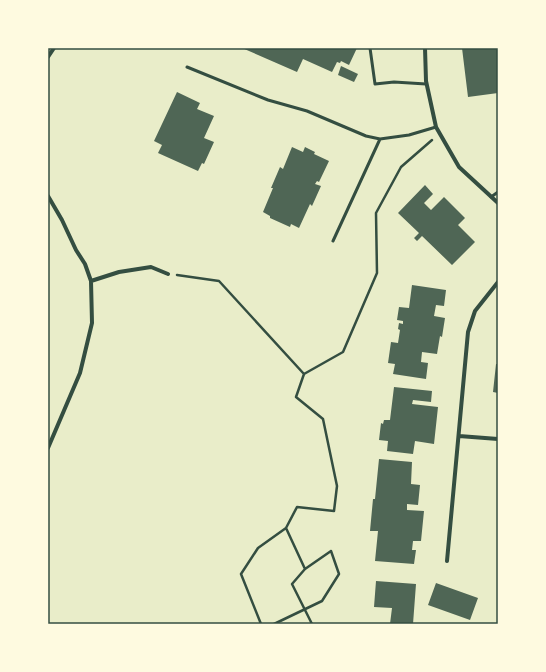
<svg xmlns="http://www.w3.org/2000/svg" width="546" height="672" font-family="'Archivo Narrow',sans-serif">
<rect width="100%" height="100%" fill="#e9edc9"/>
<path fill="#4f6655" d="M 242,48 L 357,48 L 349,65 L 341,61 L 340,63 L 337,62 L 332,72 L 303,59 L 297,72 Z
M 462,48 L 498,48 L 498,93 L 468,97 Z
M 341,66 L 358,74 L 354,82 L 338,75 Z
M 177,92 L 200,103 L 197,109 L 214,116 L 204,138 L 214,142 L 204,164 L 202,163 L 198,171 L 158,153 L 162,145 L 154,141 Z
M 292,147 L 303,152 L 305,147 L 315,152 L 314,154 L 329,161 L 319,182 L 317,181 L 315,184 L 321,186 L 312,206 L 310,204 L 299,228 L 291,224 L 290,227 L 270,218 L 270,216 L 263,212 L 273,188 L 271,188 L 280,167 L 283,169 Z
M 425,185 L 433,194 L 424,203 L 431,210 L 444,197 L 465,218 L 458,225 L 475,242 L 452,265 L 422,236 L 417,241 L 414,238 L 419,233 L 398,213 Z
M 412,285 L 446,290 L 444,306 L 436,305 L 434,316 L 445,318 L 442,337 L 440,336 L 437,354 L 422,352 L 421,362 L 428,363 L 426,379 L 393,374 L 395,364 L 388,363 L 391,342 L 398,343 L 400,330 L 398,329 L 399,323 L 403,324 L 403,321 L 397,320 L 399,307 L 409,308 Z
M 496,364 L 498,364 L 498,393 L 493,392 Z
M 394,387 L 432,391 L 431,402 L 413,400 L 412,404 L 438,407 L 434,444 L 415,441 L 413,454 L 387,451 L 388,441 L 379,440 L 381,423 L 383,424 L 384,420 L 390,420 Z
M 379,459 L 412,462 L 411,484 L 420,485 L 418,505 L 407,504 L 407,510 L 424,511 L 421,541 L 413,541 L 412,550 L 416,550 L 414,564 L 375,561 L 378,531 L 370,531 L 373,499 L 375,499 Z
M 376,581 L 416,584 L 413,624 L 390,624 L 392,608 L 374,607 Z
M 436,583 L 478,598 L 470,620 L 428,605 Z"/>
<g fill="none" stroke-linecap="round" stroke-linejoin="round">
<path stroke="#344e41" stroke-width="2.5" d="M 177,275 L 219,281 L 304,374 L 343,352 L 377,273 L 376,213 L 401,167 L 432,140
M 305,569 L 292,584 L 312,624
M 261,624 L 241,574 L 258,548 L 286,528
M 274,624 L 322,601 L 339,574 L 331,551 L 305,569 L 286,528 L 297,507 L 334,511 L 337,486 L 323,419 L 296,397 L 304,374"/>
<path stroke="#344e41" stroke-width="3" d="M 370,48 L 375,84 L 394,82 L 426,84
M 187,67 L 268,100 L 307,111 L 366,136 L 380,139 L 409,135 L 436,127
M 491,197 L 498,192
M 333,241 L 380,139"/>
<path stroke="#344e41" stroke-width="4" d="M 425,48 L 426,81 L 436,127 L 459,167 L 498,203
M 48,57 L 54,48
M 48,196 L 62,220 L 76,250 L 85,264 L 91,281 L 92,323 L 80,373 L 48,448
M 91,281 L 119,272 L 151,267 L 168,274
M 459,436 L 498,439
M 447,561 L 468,332 L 475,311 L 498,282"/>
</g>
<rect width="546" height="672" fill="none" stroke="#fefae0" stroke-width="98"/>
<rect x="49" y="49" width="448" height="574" fill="none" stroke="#344e41" stroke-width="1.5"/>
</svg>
